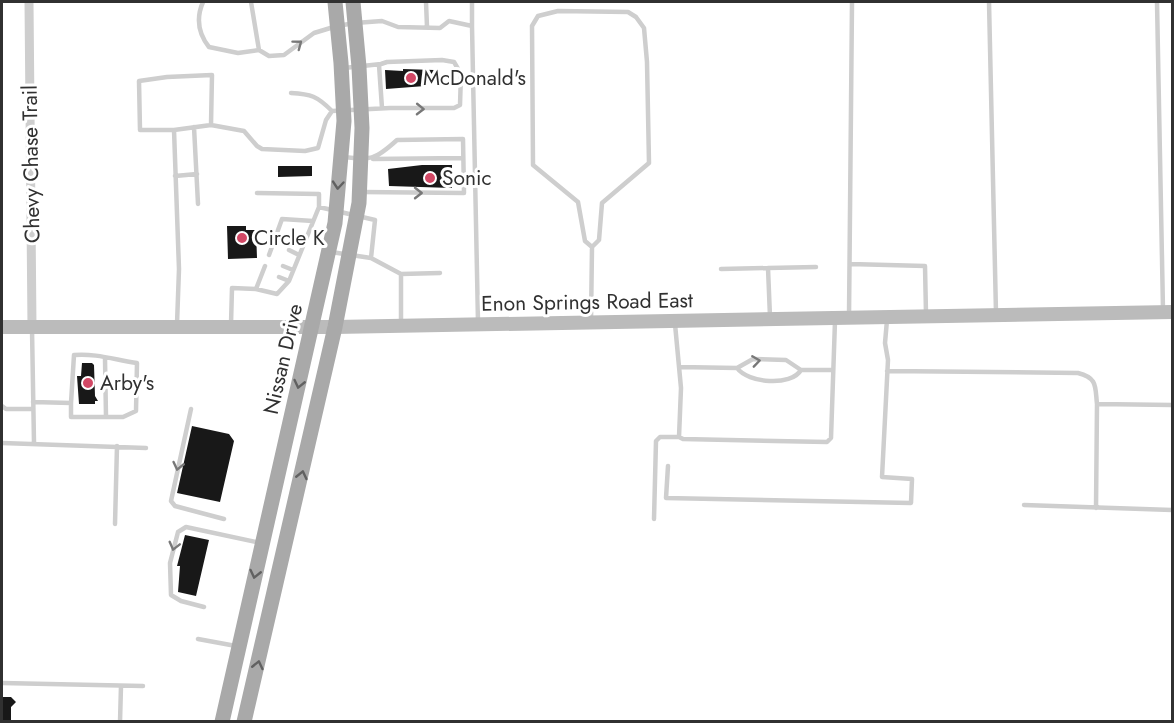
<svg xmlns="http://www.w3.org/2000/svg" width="1174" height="723" font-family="Jost,sans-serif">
<rect width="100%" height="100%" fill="#fff"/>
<path fill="#181818" d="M 403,69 L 434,70 L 433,80 L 425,80 L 425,86 L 386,89 L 385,70 L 403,71 Z
M 422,165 L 452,165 L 452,188 L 389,186 L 388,169 Z
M 278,166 L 312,166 L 312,176 L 278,177 Z
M 227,226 L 246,226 L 246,230 L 256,230 L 257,258 L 228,259 Z
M 82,363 L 92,363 L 94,365 L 95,396 L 98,401 L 95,401 L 95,404 L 79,404 L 77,376 L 81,376 Z
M 192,426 L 229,434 L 234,441 L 220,502 L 177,493 Z
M 185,535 L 209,540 L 196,596 L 178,592 L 180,566 L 177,566 Z
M 2,697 L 11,697 L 16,702 L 11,707 L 11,722 L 2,722 Z"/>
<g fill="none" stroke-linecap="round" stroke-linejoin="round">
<path stroke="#cecece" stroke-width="4.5" d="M 203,2 C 196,18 198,33 209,47 L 238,53 L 259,50 L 269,56 L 284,55 L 314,33 L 337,26 L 355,23 L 382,21 L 398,27 L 440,28 L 449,21 L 472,26 L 478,322
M 251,2 L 259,50
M 426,2 L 427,27
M 472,2 L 472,26
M 989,2 L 996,313
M 1157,2 L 1163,310
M 379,65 L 382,108
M 291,93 C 311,94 317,96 332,111
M 211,125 L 244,131 L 257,146 L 262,149 L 305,151 L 318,148 L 326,120 L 332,111 L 390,108 L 454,108 L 460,105 L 461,74 L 454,62 L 442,60 L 387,62 L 381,64 L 344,68
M 194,127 L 198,204
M 174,130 L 211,125 L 212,75 L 167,77 L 139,81 L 140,130 L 174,130 L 179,269 L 177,324
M 343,157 C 372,160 375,160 397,140 L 463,139 L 464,193 L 362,192
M 373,159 L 463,158
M 175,176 L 197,174
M 257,193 L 319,194 L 319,207
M 293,239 L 304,243
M 289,250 L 299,255
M 331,252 L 371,258 L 401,274 L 401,323
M 269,255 L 282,219 L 313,221
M 850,264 L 925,266 L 926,314
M 283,266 L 293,270
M 721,269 L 768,268
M 401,274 L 440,273
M 279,277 L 289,281
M 256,289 L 265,266
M 770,317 L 768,268 L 816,267
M 849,317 L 852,2
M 591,320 L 592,247 L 585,241 L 578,202 L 533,165 L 532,26 L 538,16 L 558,11 L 628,12 L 636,17 L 644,28 L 647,62 L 649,163 L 602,203 L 599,240 L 592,247
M 231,324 L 232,288 L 256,289 L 277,294 L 289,281 L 319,207 L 375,220 L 371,258
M 675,324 L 681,388 L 679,437 L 683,439 L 827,442 L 831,438 L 835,321
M 32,329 L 34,443
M 105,359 L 106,417
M 679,367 L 737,368 L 753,359 L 786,360 L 801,370 L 833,370
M 737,368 C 748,383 791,387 801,370
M 887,371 L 1078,373 C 1098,378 1095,387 1097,404 L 1172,405
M 33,402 L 71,403 L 71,417 L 123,417 L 136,411 L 137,363 C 116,360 95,353 74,355 L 71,403
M 2,406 L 6,409 L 33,409
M 191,409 L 171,501 L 175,506 L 224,519
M 2,443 L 146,448
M 668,466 L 666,498 L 911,503 L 912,479 L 882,477 L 888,360 L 885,343 L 887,320
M 1024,505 L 1172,510
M 1096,508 L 1097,404
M 654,519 L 656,441 L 660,437 L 679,437
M 115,524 L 117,446
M 204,607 L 181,601 L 171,595 L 170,563 L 178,532 L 186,527 L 261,543
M 198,639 L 236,646
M 2,683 L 143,686
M 120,722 L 121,686"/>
<path stroke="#cecece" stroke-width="9" d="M 29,2 L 32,327"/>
<path stroke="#bbb" stroke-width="14" d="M 2,327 L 335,327 L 1172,312"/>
<path stroke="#a9a9a9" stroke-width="15" d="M 222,722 L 335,223 L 344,121 L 341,63 L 335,2
M 244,722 L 335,327 L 359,203 L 362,128 L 359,67 L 353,2"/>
</g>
<defs><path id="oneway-chevron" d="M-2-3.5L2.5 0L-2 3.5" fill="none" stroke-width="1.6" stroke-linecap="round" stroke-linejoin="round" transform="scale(1.5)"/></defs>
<g stroke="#787878">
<use href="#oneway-chevron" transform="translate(298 44) rotate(-37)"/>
<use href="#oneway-chevron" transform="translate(420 109) rotate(1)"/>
<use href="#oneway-chevron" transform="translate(418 193)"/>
<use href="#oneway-chevron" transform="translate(756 361) rotate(-8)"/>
<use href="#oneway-chevron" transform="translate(178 466) rotate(103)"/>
<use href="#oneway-chevron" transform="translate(174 546) rotate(104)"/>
</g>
<g stroke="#616161">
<use href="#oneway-chevron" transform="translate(338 185) rotate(95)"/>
<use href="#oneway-chevron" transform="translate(299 384) rotate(103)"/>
<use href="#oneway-chevron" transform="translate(302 475) rotate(-77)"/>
<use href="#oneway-chevron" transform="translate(255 574) rotate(103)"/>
<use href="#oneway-chevron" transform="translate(258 665) rotate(-77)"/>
</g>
<g fill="#d24865" stroke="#fff" stroke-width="2">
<circle cx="411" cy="78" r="6"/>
<circle cx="430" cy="178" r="6"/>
<circle cx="242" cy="238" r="6"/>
<circle cx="88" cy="383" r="6"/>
</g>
<g text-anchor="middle" stroke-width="6" stroke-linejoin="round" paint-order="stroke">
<g font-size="21" fill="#313131" stroke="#fff" text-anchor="start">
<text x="423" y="85">McDonald's</text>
<text x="442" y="185">Sonic</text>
<text x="254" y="245">Circle K</text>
<text x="100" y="390">Arby's</text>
</g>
<g font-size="21" fill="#313131" stroke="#fff">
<text transform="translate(31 164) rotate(-91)" y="7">Chevy Chase Trail</text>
<text transform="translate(587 302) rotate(-1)" y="7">Enon Springs Road East</text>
<text transform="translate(283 359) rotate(-77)" y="7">Nissan Drive</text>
</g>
</g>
<rect width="1174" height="723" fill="none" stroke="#313131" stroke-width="6"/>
</svg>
